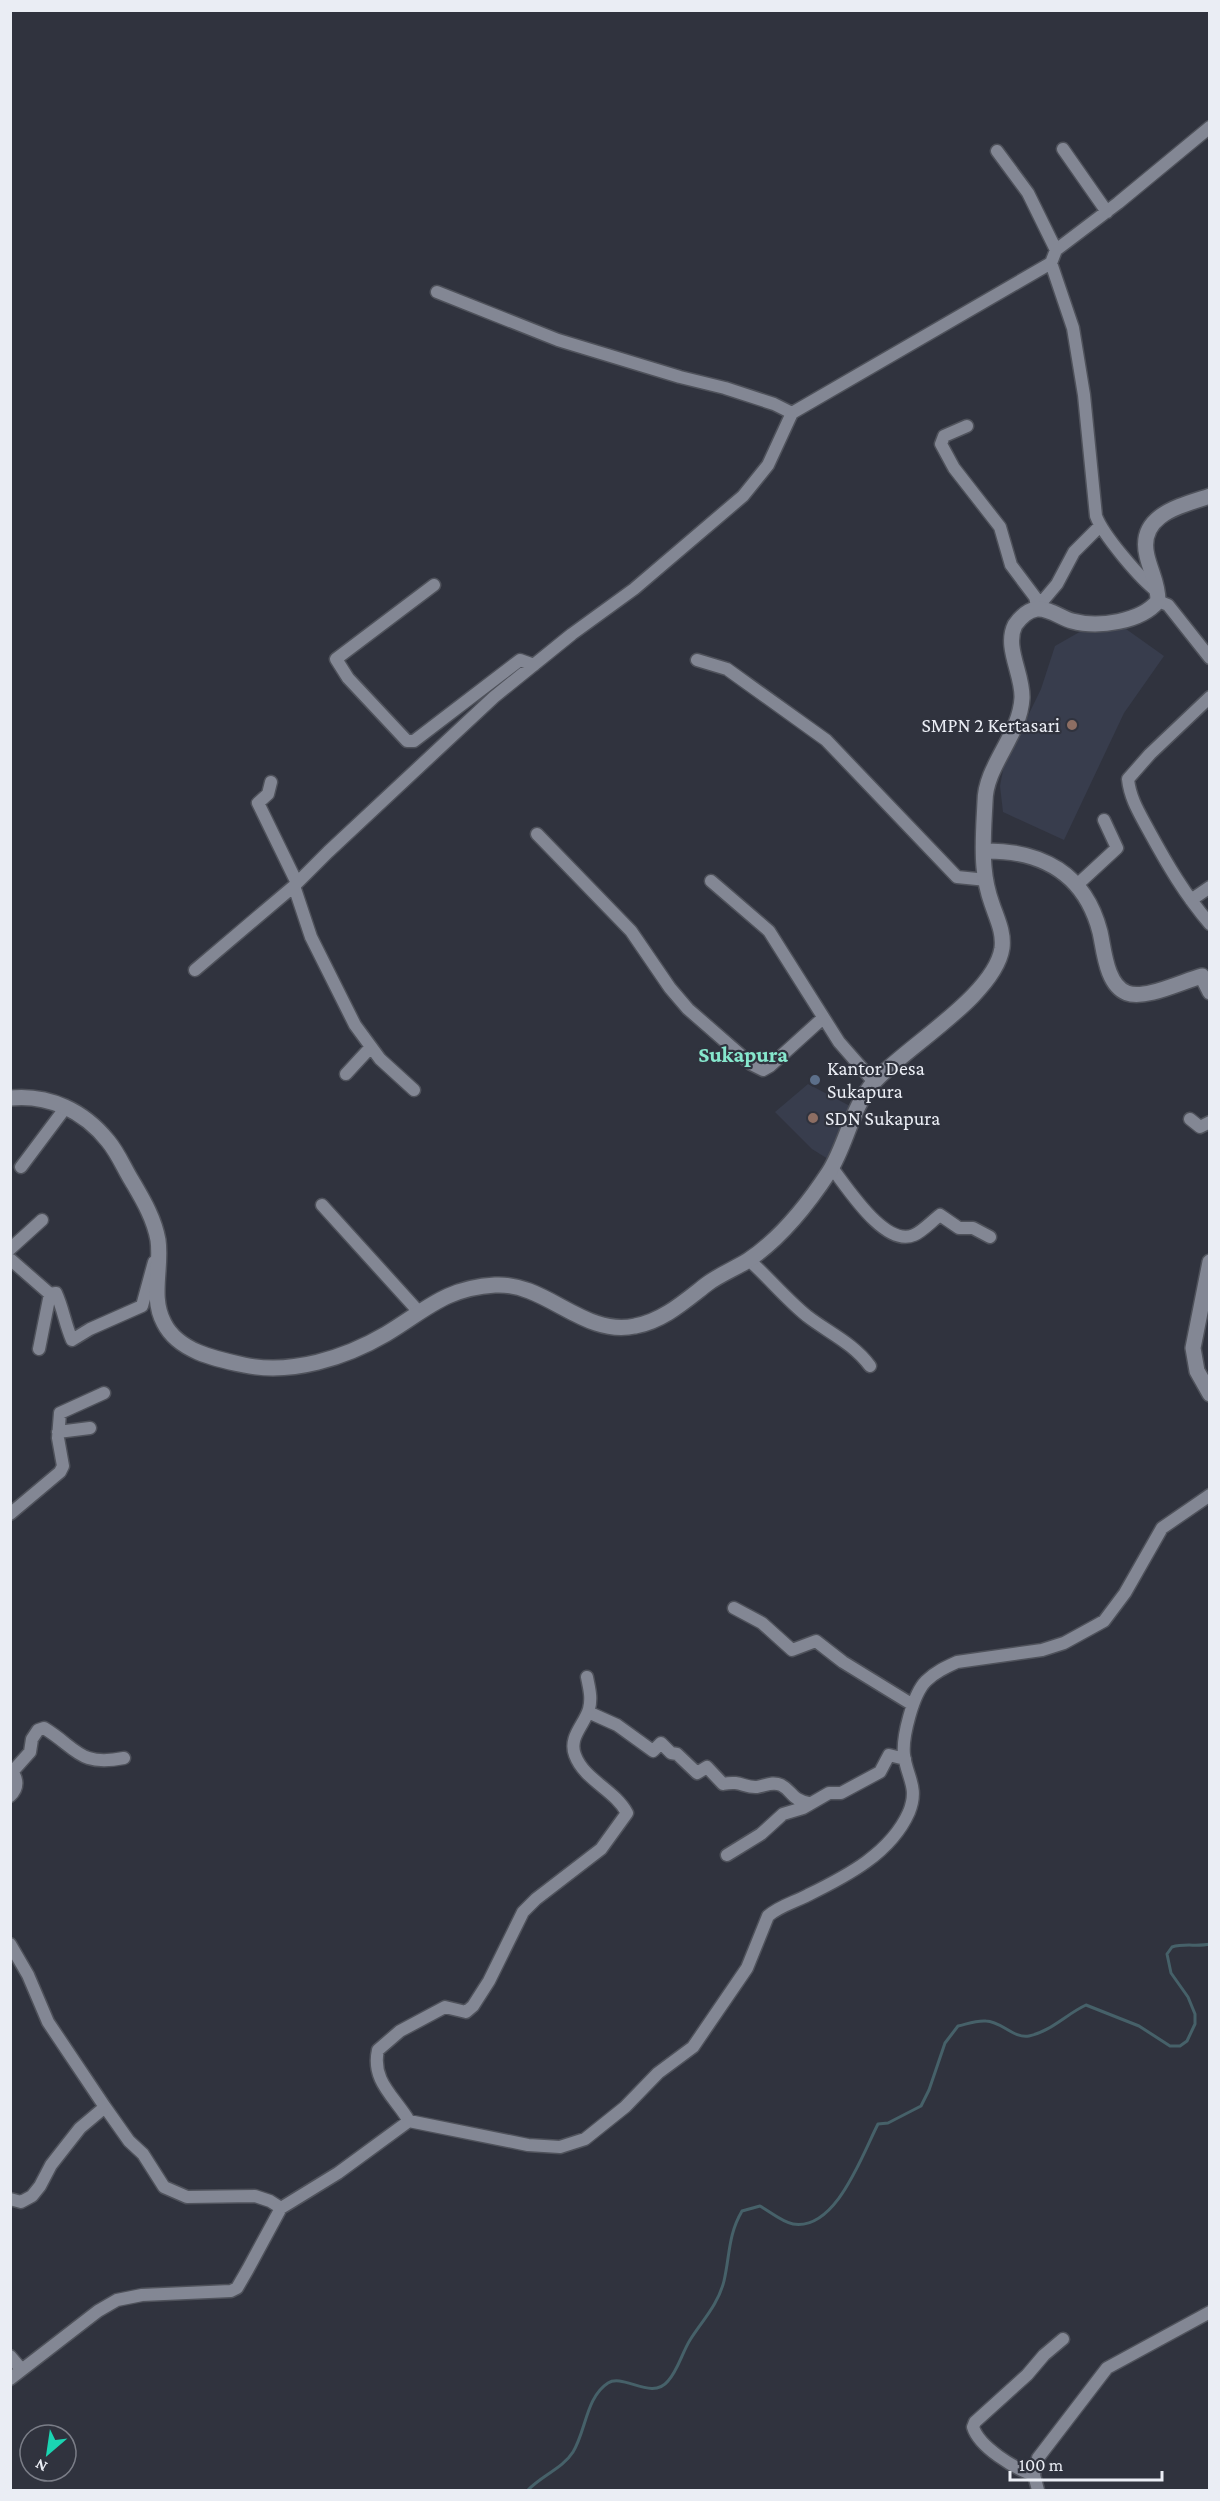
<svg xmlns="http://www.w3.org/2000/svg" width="1220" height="2501" font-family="'Crimson Pro',serif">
<rect width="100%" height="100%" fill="#30333e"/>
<path fill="#383d4d" d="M 1126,629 L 1164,656 L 1124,713 L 1064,840 L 1003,812 L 1000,786 L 1004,765 L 1041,689 L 1055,646 L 1083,630 Z
M 808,1084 L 850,1106 L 828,1159 L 812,1149 L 775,1112 Z"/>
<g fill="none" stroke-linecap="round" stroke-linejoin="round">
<path stroke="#466169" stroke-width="3" d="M 528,2490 C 541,2476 563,2468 573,2452 C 586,2431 586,2397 608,2383 C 623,2373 652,2401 668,2381 C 678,2370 682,2353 690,2340 C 702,2321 718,2305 724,2281 C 730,2255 728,2235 742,2211 L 760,2206 C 769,2211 782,2222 793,2224 C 836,2231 862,2155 878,2124 L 888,2123 L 921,2106 L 929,2090 L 945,2043 L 958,2026 C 967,2024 977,2020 986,2021 C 1001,2021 1014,2039 1029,2036 C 1050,2032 1068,2013 1086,2005 L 1139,2026 L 1170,2046 L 1180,2046 L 1187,2041 L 1195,2024 L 1195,2014 L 1188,1997 L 1171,1973 L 1167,1954 L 1172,1947 C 1185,1943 1197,1947 1210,1944"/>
<g stroke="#4f525b" stroke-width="15">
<path id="street" d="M 1063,149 L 1107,212
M 997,151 L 1028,193 L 1056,250
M 1051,263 L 1056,250 L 1118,203 L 1210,127
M 437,292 L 558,340 L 680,377 L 725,388 L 774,404 L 792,413
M 967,426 L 944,436 L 941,444 L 954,468 L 1000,527 L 1011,565 L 1035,597 L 1038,609
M 434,585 L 336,659 L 348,678 L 407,741 L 414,741 L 520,660 L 534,665
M 1158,601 L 1168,605 L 1210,658
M 1039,609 L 1041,603 L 1057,584 L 1074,552 L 1100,526
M 697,660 L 727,669 L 826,740 L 957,877 L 987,880
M 1210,697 L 1150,754 L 1128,779 C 1130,799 1140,814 1149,831 C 1167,864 1185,895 1210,924
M 271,782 L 268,794 L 258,803 L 297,883
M 537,834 L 631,931 L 670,988 L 688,1009 L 751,1064 L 763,1070 L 770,1066 L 823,1018
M 711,881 L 769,931 L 839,1042 L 874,1082
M 1078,884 L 1117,848 L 1104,820
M 1191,900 L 1210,887
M 195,970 L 294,886
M 346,1074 L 370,1048
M 414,1090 L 380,1059 L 355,1025 L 311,937 L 294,886 L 328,852 L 494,697 L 572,634 L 634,589 L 743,496 L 768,465 L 792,413 L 1051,263 L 1073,328 L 1084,395 L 1096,516 C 1103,535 1141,580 1158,592
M 1190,1119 L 1200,1127 L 1210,1122
M 21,1167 L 66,1107
M 832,1168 C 847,1187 885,1248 914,1235 C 923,1231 932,1221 940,1215 L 959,1228 L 973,1228 L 990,1237
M 322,1205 L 419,1312
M 10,1249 L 42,1220
M 10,1259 L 50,1294
M 749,1260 C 769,1278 786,1299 807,1316 C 829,1333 853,1343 870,1366
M 39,1349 L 50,1294 L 56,1293 C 63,1308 65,1324 72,1340 L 90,1329 L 142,1306 L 154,1262
M 58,1432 L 90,1428
M 10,1514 L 60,1472 L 63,1466 L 58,1438 L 60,1413 L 104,1393
M 734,1608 L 762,1623 L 792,1650 L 816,1641 L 843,1662 L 913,1705
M 588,1712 L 617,1725 L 653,1751 L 661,1743 L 671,1753 L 677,1754 L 697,1773 L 707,1767 L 723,1784 C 741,1780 744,1788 757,1787 C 765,1786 772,1781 781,1785 C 793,1791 790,1799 809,1803
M 10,1769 C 18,1778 19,1788 10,1796
M 13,1771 L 30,1752 L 32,1739 L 38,1730 L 44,1728 C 77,1748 79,1767 124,1758
M 727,1855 L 761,1834 L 783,1814 L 803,1808 L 829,1793 L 841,1793 L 880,1772 L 889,1755 L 905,1759
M 10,1944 L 28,1975 L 48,2022 L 105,2107 L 129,2141 L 143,2154 L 164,2187 L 187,2197 L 255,2196 L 270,2201 L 281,2208
M 409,2121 C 395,2097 371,2081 378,2050 L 400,2031 L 445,2007 L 466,2012 L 473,2006 L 489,1981 L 523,1912 L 536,1899 L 601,1849 L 627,1813 C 615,1790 584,1780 575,1755 C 568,1737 585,1724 589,1709 C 592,1697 589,1688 587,1677
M 10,2199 L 21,2202 L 32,2196 L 40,2186 L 51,2165 L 80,2128 L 105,2107
M 10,2356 L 21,2369
M 10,2379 L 98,2311 L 117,2300 L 142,2295 L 231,2291 L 237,2288 L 248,2269 L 281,2208 L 338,2173 L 409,2121 L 528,2145 L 560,2147 L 585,2139 L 625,2107 L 658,2073 L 693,2047 L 747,1968 L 768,1916 C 779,1906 795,1902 808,1895 C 847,1876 891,1853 909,1812 C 919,1787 907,1778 904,1755 C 902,1737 913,1694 926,1681 C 935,1672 946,1667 957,1662 L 1042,1650 L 1064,1643 L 1095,1626 L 1104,1621 L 1125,1593 L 1162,1528 L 1210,1495
M 1034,2475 C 1015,2469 979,2447 973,2427 L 975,2422 L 1027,2375 L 1044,2355 L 1063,2339
M 1038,2490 L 1034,2475 L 1038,2458 L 1107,2368 L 1210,2312"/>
</g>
<g stroke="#4f525b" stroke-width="18">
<path id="secondary" d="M 984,851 C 1042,850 1085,874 1100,932 C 1104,949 1106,985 1127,993 C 1145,1000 1183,981 1202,976 L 1210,992
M 10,1098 C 49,1094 84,1111 108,1141 C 118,1153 124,1168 132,1181 C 143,1200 154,1218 158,1240 C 162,1268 150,1297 164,1323 C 178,1351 215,1359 244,1365 C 291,1375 345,1358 386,1334 C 426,1310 445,1288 495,1285 C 546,1282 583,1337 635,1326 C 663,1321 685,1301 707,1284 C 719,1275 734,1269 747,1261 C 779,1240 808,1204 829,1172 C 847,1144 851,1107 875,1081 C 907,1046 995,995 1002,948 C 1004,932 997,919 992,904 C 988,893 985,879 984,867 C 982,846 984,823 985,802 C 985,766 1020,736 1022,698 C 1023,674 1004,647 1015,625 C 1020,618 1028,610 1037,609 C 1049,608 1061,618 1072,621 C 1098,628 1141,622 1158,601 C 1158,583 1151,573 1147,556 C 1137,515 1180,506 1210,496
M 1210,1262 L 1193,1348 L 1197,1371 L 1210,1394"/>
</g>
<use href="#street" stroke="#838794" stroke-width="12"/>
<use href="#secondary" stroke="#838794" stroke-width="15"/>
</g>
<g fill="#8d6e63" stroke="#30333e" stroke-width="2">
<circle cx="1072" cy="725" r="6"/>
<circle cx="813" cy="1118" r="6"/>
</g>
<circle fill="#5c6f8a" stroke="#30333e" stroke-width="2" cx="815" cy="1080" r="6"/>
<g text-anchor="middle" stroke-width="4.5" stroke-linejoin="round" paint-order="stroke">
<g font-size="20" fill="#eaedf4" stroke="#30333e" text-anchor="start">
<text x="1060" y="732" text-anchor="end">SMPN 2 Kertasari</text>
<text x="827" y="1075">Kantor Desa<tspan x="827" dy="23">Sukapura</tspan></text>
<text x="825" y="1125">SDN Sukapura</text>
</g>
<g font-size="22" font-weight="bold" fill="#86e7cd" stroke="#30333e">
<text x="743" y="1062">Sukapura</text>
</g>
</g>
<rect width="1220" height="2501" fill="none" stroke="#eaedf4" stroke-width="24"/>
<g transform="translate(48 2453) rotate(209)"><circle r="28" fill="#30333e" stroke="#7a7d87" stroke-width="1.5"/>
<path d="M0-4.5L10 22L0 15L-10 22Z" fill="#1ad5b2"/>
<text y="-9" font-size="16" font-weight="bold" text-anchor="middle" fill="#eaedf4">N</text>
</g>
<path d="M1010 2471v9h152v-9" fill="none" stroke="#eaedf4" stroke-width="3"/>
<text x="1019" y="2471" font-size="18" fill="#eaedf4" stroke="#30333e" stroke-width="4.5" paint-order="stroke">100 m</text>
</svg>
